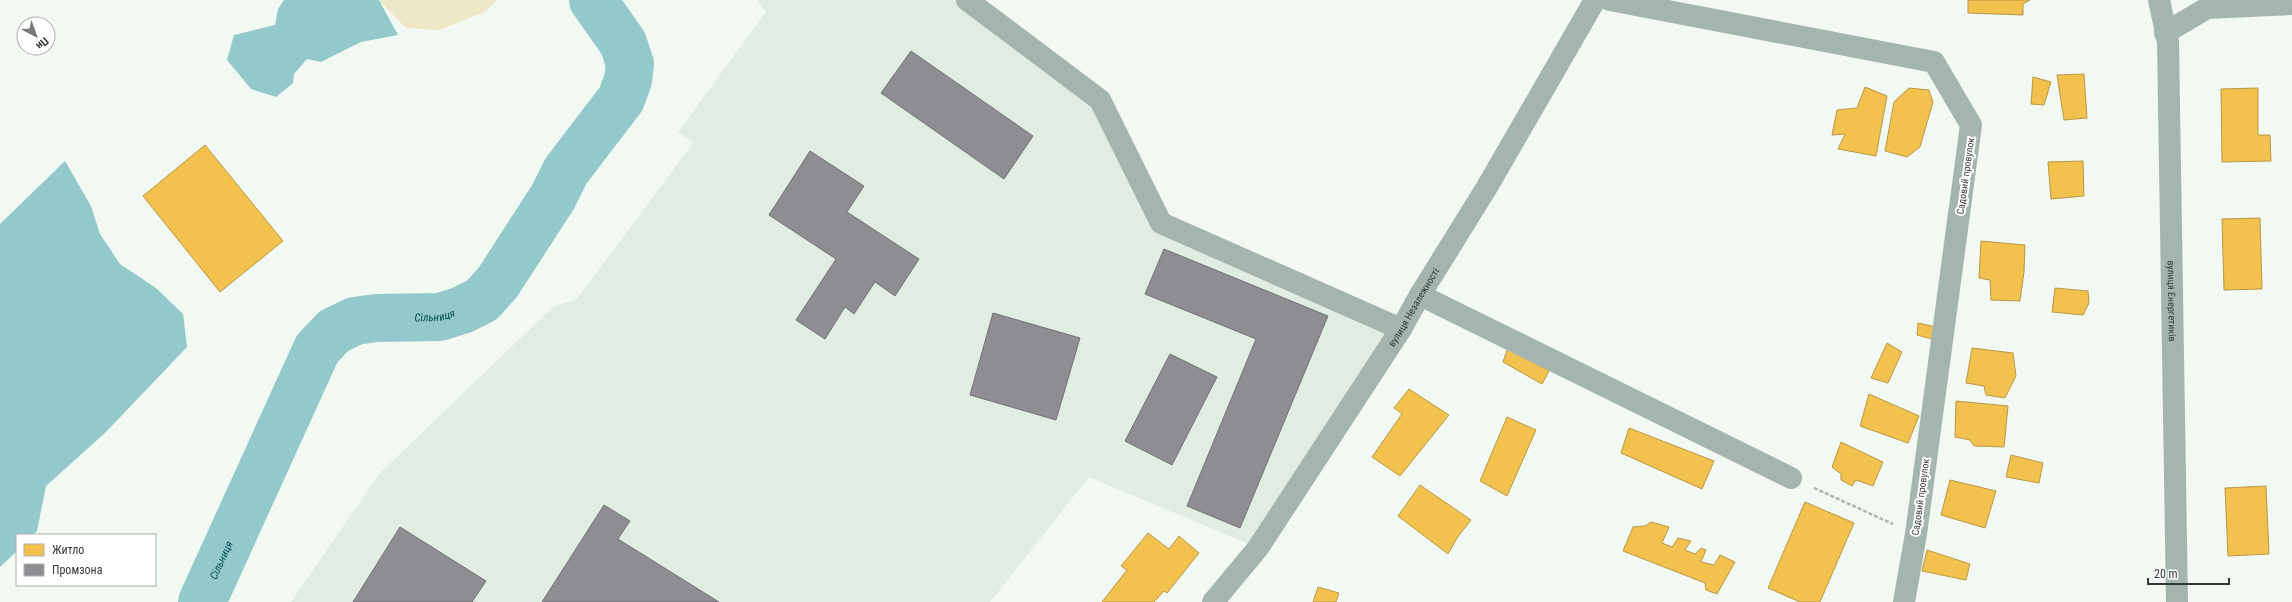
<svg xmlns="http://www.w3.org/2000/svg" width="2292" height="602" font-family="'Roboto Condensed',sans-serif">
<rect width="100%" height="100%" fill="#f2f8f2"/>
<path fill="#e1ece2" d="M 757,0 L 967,0 L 1100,100 L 1161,223 L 1401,329 L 1258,548 L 1089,477 L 990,602 L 291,602 L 380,473 L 553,307 L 577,299 L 693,143 L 678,132 L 766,12 Z"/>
<path fill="#eee8c7" d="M 379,0 L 498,0 L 485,12 L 439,30 L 406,28 Z"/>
<path fill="#93c9ca" d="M 284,0 L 379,0 L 398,35 L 361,42 L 321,62 L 307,59 L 294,74 L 293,83 L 276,97 L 251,89 L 227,60 L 234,35 L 275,25 L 278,9 Z
M 65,161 L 91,206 L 100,234 L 120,264 L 156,288 L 183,314 L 187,347 L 106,432 L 46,486 L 37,531 L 33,535 L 17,535 L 17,551 L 0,567 L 0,224 Z"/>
<path fill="#f2c14e" stroke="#b99846" d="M 1968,0 L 2030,0 L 2023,4 L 2023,15 L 1968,13 Z
M 2084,74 L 2087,118 L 2064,120 L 2057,75 Z
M 2033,77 L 2051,82 L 2044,105 L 2031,104 Z
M 1865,87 L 1887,96 L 1876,156 L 1838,149 L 1845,134 L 1832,135 L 1837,110 L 1857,108 Z
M 1909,88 L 1929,90 L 1933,102 L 1920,147 L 1907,157 L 1885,151 L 1894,102 Z
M 2258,88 L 2258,135 L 2270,135 L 2271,161 L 2222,162 L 2221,89 Z
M 205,145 L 283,241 L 220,292 L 143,196 Z
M 2083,161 L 2084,196 L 2051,199 L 2048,162 Z
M 2260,218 L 2262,289 L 2224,290 L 2222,219 Z
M 1981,241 L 2025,245 L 2024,272 L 2020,301 L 1991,300 L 1990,280 L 1979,278 Z
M 2055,288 L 2088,291 L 2089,303 L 2083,315 L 2052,312 Z
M 1918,323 L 1940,328 L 1939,341 L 1917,335 Z
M 1887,343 L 1902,352 L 1888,383 L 1871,378 Z
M 1508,347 L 1549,371 L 1542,384 L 1503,362 Z
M 1972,348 L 2013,353 L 2016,376 L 2005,398 L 1986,395 L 1984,386 L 1966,383 Z
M 1409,389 L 1449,415 L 1400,476 L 1372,457 L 1402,414 L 1394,408 Z
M 1869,394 L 1919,416 L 1908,443 L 1860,426 Z
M 1956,401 L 2008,406 L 2004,447 L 1974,446 L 1970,440 L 1955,437 Z
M 1507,417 L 1536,430 L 1507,496 L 1480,481 Z
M 1629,428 L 1714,461 L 1702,489 L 1621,453 Z
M 1841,442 L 1883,462 L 1873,486 L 1856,480 L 1852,486 L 1841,480 L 1841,474 L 1832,467 Z
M 2011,455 L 2043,463 L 2039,483 L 2006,477 Z
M 1950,480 L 1996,491 L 1985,528 L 1941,515 Z
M 1420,485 L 1471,520 L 1457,538 L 1448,554 L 1398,516 Z
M 2266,486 L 2269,554 L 2228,556 L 2225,488 Z
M 1805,502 L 1854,523 L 1820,602 L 1800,602 L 1768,588 Z
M 1651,522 L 1669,527 L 1662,543 L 1672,547 L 1678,538 L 1691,541 L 1685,550 L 1695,554 L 1701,548 L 1706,550 L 1701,562 L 1714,565 L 1720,555 L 1735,562 L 1717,594 L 1706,590 L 1705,583 L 1623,551 L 1633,527 L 1645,526 Z
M 1148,533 L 1169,549 L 1179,536 L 1199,553 L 1167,593 L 1164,591 L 1154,602 L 1102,602 L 1127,570 L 1121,566 Z
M 1927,550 L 1970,564 L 1966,580 L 1922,571 Z
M 1318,587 L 1339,593 L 1336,602 L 1313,602 Z"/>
<path fill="#8d8d92" stroke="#727376" d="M 911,51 L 1033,136 L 1004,179 L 881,93 Z
M 810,151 L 864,186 L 847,212 L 919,259 L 895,296 L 875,282 L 854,314 L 845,307 L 825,339 L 796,320 L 836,259 L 769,215 Z
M 1164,249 L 1328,316 L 1240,528 L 1187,506 L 1256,339 L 1145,294 Z
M 993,313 L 1080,338 L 1056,420 L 970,395 Z
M 1170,354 L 1217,377 L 1172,465 L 1125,441 Z
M 604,505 L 630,521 L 618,539 L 719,602 L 542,602 Z
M 400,527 L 486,581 L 472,602 L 353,602 Z"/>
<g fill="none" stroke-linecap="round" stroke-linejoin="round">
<path stroke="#93c9ca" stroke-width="48" id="s1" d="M 202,602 L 317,349 L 334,331 L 355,321 L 376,318 L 440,317 L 462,310 L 482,300 L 498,282 L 553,197 L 566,171 L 621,99 L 628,80 L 630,64 L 623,43 L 593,0"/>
<path stroke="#aab6b1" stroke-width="2.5" stroke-dasharray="4 2" stroke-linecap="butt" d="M 1814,488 L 1893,524"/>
<g stroke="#a4b5af" stroke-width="22">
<path d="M 967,0 L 1100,100 L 1161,223 L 1401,329"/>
<path d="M 1610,0 L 1934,62 L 1971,125 L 1916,534 L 1904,602"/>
<path id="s2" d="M 2159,0 L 2168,42 L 2177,602"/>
<path d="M 2165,33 L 2207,8 L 2292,4"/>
<path d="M 1420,295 L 1791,478"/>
<path id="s3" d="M 1213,602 L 1258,548 L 1401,329 L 1420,295 L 1487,187 L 1595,0"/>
</g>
</g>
<g text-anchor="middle" stroke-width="4" stroke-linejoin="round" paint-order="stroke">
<g font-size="10" fill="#333733" stroke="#fff">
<text transform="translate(1965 176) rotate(-82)" y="4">Садовий провулок</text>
<text dy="4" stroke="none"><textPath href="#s2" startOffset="302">вулиця Енергетиків</textPath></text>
<text dy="4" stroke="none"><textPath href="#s3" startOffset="357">вулиця Незалежності</textPath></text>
<text transform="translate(1920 497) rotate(-82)" y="4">Садовий провулок</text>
</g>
<g font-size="11" font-style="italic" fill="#00494d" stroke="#fff">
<text dy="4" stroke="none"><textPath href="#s1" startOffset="406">Сільниця</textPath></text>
<text dy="4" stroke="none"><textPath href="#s1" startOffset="46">Сільниця</textPath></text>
</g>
</g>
<rect x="16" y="534" width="140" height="52" fill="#ffffff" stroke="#adafad"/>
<rect x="24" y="544" width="20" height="12" fill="#f2c14e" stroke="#adafad"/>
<text x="52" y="554" font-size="12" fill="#333733">Житло</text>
<rect x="24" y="564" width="20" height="12" fill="#8d8d92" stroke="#adafad"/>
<text x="52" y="574" font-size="12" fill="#333733">Промзона</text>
<g transform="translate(36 36) rotate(139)"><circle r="19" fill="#ffffff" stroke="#adafad"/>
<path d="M0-3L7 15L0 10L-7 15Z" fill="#767b76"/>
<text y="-6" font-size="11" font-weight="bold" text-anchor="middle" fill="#333733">Пн</text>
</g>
<path d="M2148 578v6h81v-6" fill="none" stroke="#333733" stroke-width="2"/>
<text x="2154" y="578" font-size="12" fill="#333733" stroke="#ffffff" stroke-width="3" paint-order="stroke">20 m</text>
</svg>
